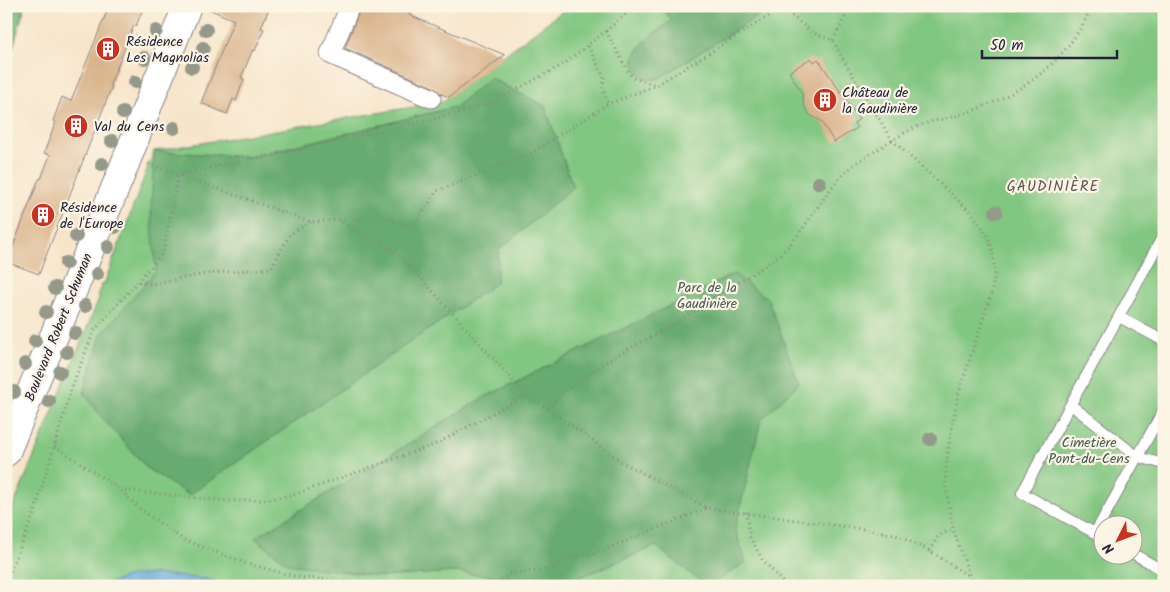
<svg xmlns="http://www.w3.org/2000/svg" width="1170" height="592" font-family="Kalam,sans-serif">
<rect width="100%" height="100%" fill="#fcf5e5"/>
<filter id="ink" filterUnits="userSpaceOnUse"><feTurbulence type="fractalNoise" baseFrequency=".02" numOctaves="2"/><feDisplacementMap in="SourceGraphic" scale="10" xChannelSelector="R" yChannelSelector="G"/><feConvolveMatrix kernelMatrix="1 2 1 2 8 2 1 2 1" color-interpolation-filters="sRGB"/></filter>
<filter id="wash" filterUnits="userSpaceOnUse"><feTurbulence type="fractalNoise" baseFrequency=".0096" numOctaves="4" result="noise"/><feDisplacementMap in="SourceGraphic" scale="20" xChannelSelector="R" yChannelSelector="G"/><feGaussianBlur stdDeviation="1.12" result="paint"/><feColorMatrix in="noise" values="0 0 0 0 0 0 0 0 0 0 0 0 0 0 0 0 0 1.4 0 .05"/><feComposite in="paint" operator="in"/></filter>
<g filter="url(#wash)">
<rect width="100%" height="100%" fill="#f7e5cb"/>
<path fill="#81c681" stroke="#52745e" fill-rule="evenodd" d="M 569,6 L 1164,6 L 1164,586 L 6,586 L 6,524 L 100,296 L 97,295 L 102,284 L 104,284 L 154,151 L 442,102 ZM 1102,524 L 1132,524 L 1132,554 L 1102,554 Z"/>
<path fill="#68ab6f" stroke="#456655" d="M 6,6 L 25,6 L 6,73 Z
M 660,6 L 774,6 L 658,79 C 651,80 645,80 640,74 C 619,53 658,32 672,20 Z
M 490,78 L 545,106 L 573,187 L 499,250 L 496,283 L 189,495 L 148,469 L 104,420 L 84,393 L 101,335 L 156,270 L 151,212 L 154,151 L 249,157 L 455,107 Z
M 734,274 L 768,299 L 799,383 L 761,420 L 735,529 L 746,562 L 709,586 L 706,586 L 656,546 L 564,584 L 454,572 L 383,577 L 288,564 L 255,538 L 481,399 Z"/>
<path fill="#60a7d6" stroke="#416488" d="M 155,574 L 207,579 L 230,586 L 103,586 L 129,576 Z"/>
<g id="blocks">
<path fill="#d9b38b" d="M 109,6 L 144,6 L 136,26 L 134,25 L 110,85 L 112,86 L 39,274 L 7,262 L 39,179 L 41,179 L 50,155 L 44,153 L 56,122 L 53,121 L 62,97 L 71,101 Z
M 202,6 L 270,6 L 261,28 L 264,29 L 255,51 L 253,49 L 241,78 L 244,79 L 236,101 L 233,99 L 227,114 L 201,103 L 234,20 Z
M 361,6 L 412,6 L 409,15 L 505,55 L 449,97 L 441,94 L 435,88 L 345,48 Z
M 811,58 L 814,62 L 818,59 L 859,119 L 854,123 L 857,128 L 834,142 L 821,121 L 810,115 L 804,106 L 802,93 L 789,72 Z"/>
</g>
</g>
<g filter="url(#ink)">
<use href="#blocks" fill-opacity="0" stroke="#8c8483" stroke-width="1"/>
<g fill="none" stroke-linecap="round" stroke-linejoin="round">
<g stroke="#8c8483" stroke-width="12">
<path id="lane" d="M 1119,317 L 1164,341
M 1071,405 L 1138,457 L 1164,464
M 1095,533 L 1164,409
M 1102,537 L 1022,493 L 1164,234
M 1132,553 L 1164,571"/>
</g>
<g stroke="#8c8483" stroke-width="21">
<path id="street" d="M 350,6 L 330,54 L 431,98"/>
</g>
<g stroke="#8c8483" stroke-width="30">
<path id="primary" d="M 6,452 L 121,174 L 187,6"/>
</g>
<path stroke="#8c8483" stroke-width="3" stroke-dasharray="1 4" stroke-linecap="butt" d="M 780,6 L 813,33 L 833,40 L 841,56 L 892,140 L 971,212 L 989,238 L 993,252 L 995,273 L 991,295 L 958,395 L 948,449 L 945,482 L 953,529 L 970,577 L 976,586
M 606,31 L 632,78 L 656,85
M 833,40 L 851,6
M 588,46 L 604,77 L 603,89 L 608,104
M 148,164 L 311,222 L 338,220 L 398,253 L 526,395 L 548,409 L 622,462 L 707,508 L 857,528 L 894,534 L 930,551 L 970,577
M 339,220 L 380,216 L 413,227 L 437,191 L 530,154 L 608,104 L 657,85 L 785,6
M 139,282 L 153,284 L 204,274 L 271,268 L 290,234 L 311,222
M 548,409 C 578,374 621,353 660,332 C 681,321 700,306 720,294 C 740,281 762,269 780,254 C 811,227 826,182 861,160 C 879,149 897,136 916,127 C 931,120 948,119 963,114 C 1022,94 1066,64 1092,6
M 55,446 L 120,490 L 141,510 L 184,540 L 248,564 L 297,577 L 393,586
M 120,490 L 229,501 L 263,500 L 293,495 L 436,444 L 526,395
M 746,512 L 750,537 L 762,559 L 786,586
M 930,551 L 938,536 L 953,529
M 6,580 L 33,517 L 73,384 L 94,331 L 163,253 L 178,175 L 437,118 L 492,103 L 564,64 L 606,31 L 627,13 L 632,6
M 493,586 L 510,574 L 555,568 L 564,558 L 592,555 L 707,508
M 582,586 L 589,586"/>
<use href="#lane" stroke="#fff" stroke-width="10"/>
<use href="#street" stroke="#fff" stroke-width="19"/>
<use href="#primary" stroke="#fff" stroke-width="28"/>
</g>
<g fill="#94998a">
<circle cx="206" cy="30" r="7"/>
<circle cx="156" cy="31" r="7"/>
<circle cx="203" cy="48" r="7"/>
<circle cx="144" cy="58" r="7"/>
<circle cx="192" cy="67" r="7"/>
<circle cx="135" cy="82" r="7"/>
<circle cx="123" cy="113" r="7"/>
<circle cx="174" cy="128" r="7"/>
<circle cx="112" cy="141" r="7"/>
<circle cx="102" cy="164" r="7"/>
<circle cx="819" cy="183" r="7"/>
<circle cx="996" cy="212" r="7"/>
<circle cx="115" cy="227" r="7"/>
<circle cx="76" cy="236" r="7"/>
<circle cx="108" cy="247" r="7"/>
<circle cx="66" cy="263" r="7"/>
<circle cx="97" cy="274" r="7"/>
<circle cx="55" cy="288" r="7"/>
<circle cx="85" cy="306" r="7"/>
<circle cx="46" cy="312" r="7"/>
<circle cx="75" cy="333" r="7"/>
<circle cx="35" cy="341" r="7"/>
<circle cx="67" cy="352" r="7"/>
<circle cx="25" cy="364" r="7"/>
<circle cx="60" cy="372" r="7"/>
<circle cx="14" cy="392" r="7"/>
<circle cx="49" cy="401" r="7"/>
<circle cx="930" cy="439" r="7"/>
</g>
</g>
<defs>
<g id="building-disc" transform="scale(1.25)"><circle r="9.5" fill="#c8321e" stroke="#fcf5e5"/><path d="M-4-6H4V6H1V3H-1V6H-4ZM-2.5-4.3h1.7v1.8h-1.7ZM.8-4.3h1.7v1.8H.8ZM-2.5-1h1.7V.8h-1.7ZM.8-1h1.7V.8H.8Z" fill="#fff"/></g>
</defs>
<g fill-rule="evenodd">
<use href="#building-disc" x="108" y="49"/>
<use href="#building-disc" x="825" y="100"/>
<use href="#building-disc" x="76" y="126"/>
<use href="#building-disc" x="43" y="215"/>
</g>
<g text-anchor="middle" stroke-width="4.5" stroke-linejoin="round" paint-order="stroke">
<g font-size="14" fill="#22223b" stroke="#fcf5e5" text-anchor="start">
<text x="126" y="46">Résidence<tspan x="126" dy="16">Les Magnolias</tspan></text>
<text x="842" y="97">Château de<tspan x="842" dy="16">la Gaudinière</tspan></text>
<text x="94" y="131">Val du Cens</text>
<text x="60" y="212">Résidence<tspan x="60" dy="16">de l'Europe</tspan></text>
</g>
<g font-size="14" fill="#435b54" stroke="#fcf5e5">
<text x="707" y="292">Parc de la<tspan x="707" dy="16">Gaudinière</tspan></text>
<text x="1089" y="447">Cimetière<tspan x="1089" dy="16">Pont-du-Cens</tspan></text>
</g>
<g font-size="14" fill="#22223b" stroke="#fcf5e5">
<text transform="translate(58 327) rotate(-68)" y="5">Boulevard Robert Schuman</text>
</g>
<g font-size="15" letter-spacing="1" fill="#625557" stroke="#fcf5e5">
<text x="1053" y="191">GAUDINIÈRE</text>
</g>
</g>
<rect width="1170" height="592" fill="none" stroke="#fcf5e5" stroke-width="25"/>
<g transform="translate(1118 540) rotate(228)"><circle r="24" fill="#fcf5e5" stroke="#a5a1a1"/>
<path d="M0-4L9 19L0 12L-9 19Z" fill="#c8321e"/>
<text y="-8" font-size="14" font-weight="bold" text-anchor="middle" fill="#22223b">N</text>
</g>
<path d="M982 50v8h135v-8" fill="none" stroke="#22223b" stroke-width="2.5"/>
<text x="990" y="50" font-size="15" fill="#22223b" stroke="#fcf5e5" stroke-width="4" paint-order="stroke">50 m</text>
</svg>
